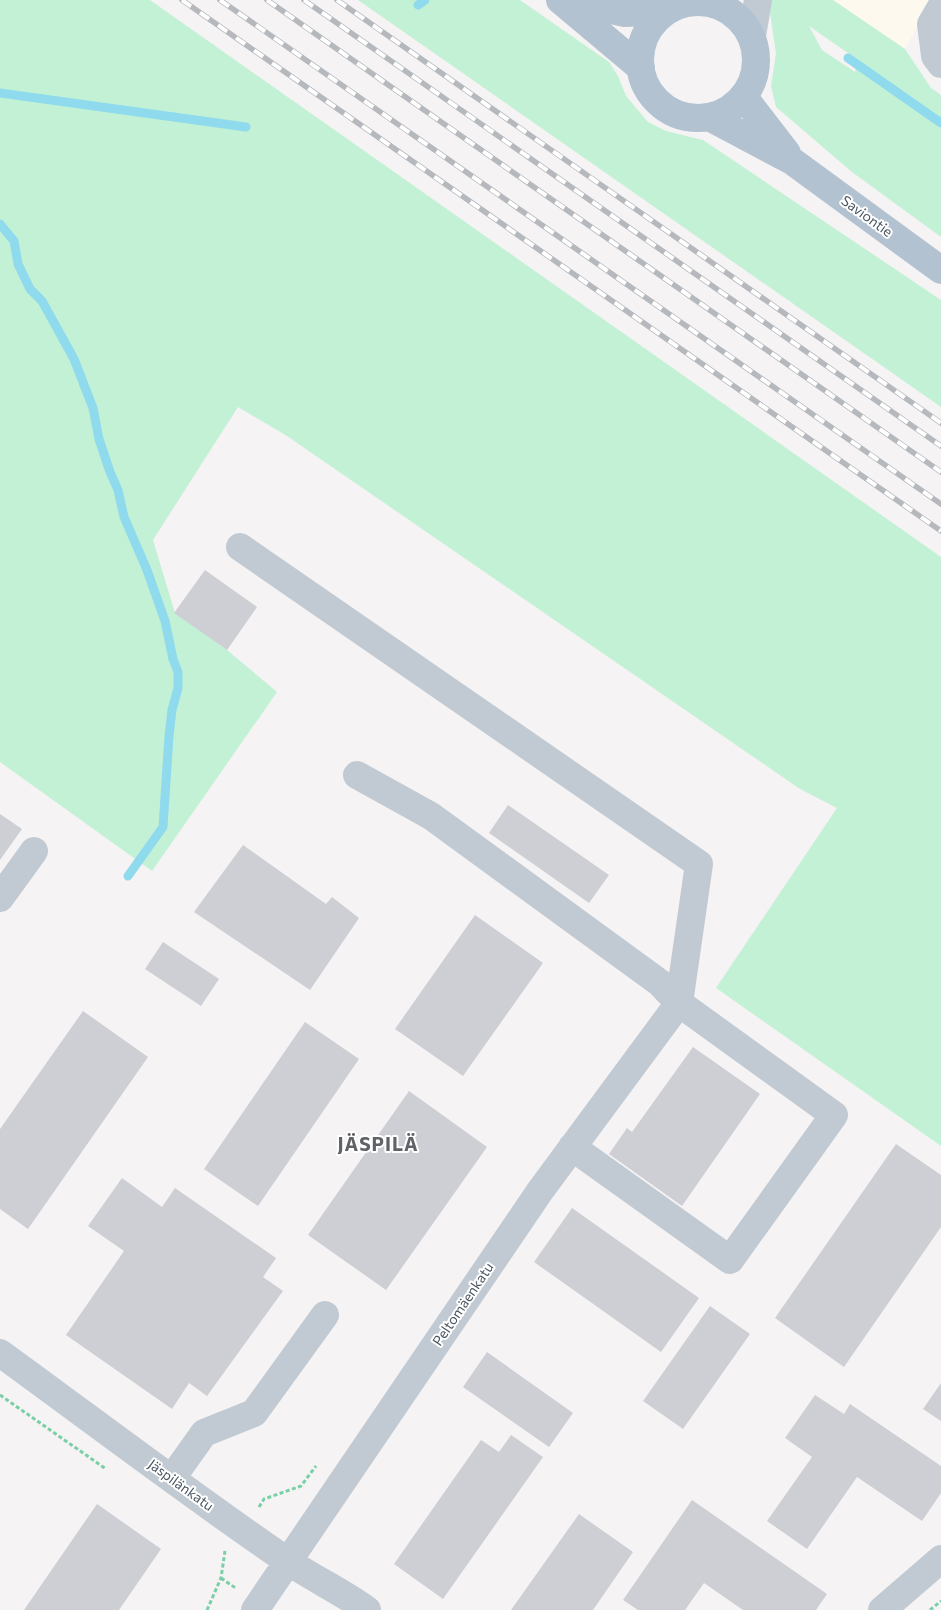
<svg xmlns="http://www.w3.org/2000/svg" width="941" height="1610" font-family="Commissioner,sans-serif">
<rect width="100%" height="100%" fill="#f5f3f3"/>
<path fill="#fdf9ef" d="M 833,0 L 933,0 L 905,49 Z"/>
<path fill="#c3f1d5" fill-rule="evenodd" d="M 0,0 L 150,0 L 941,557 L 941,1146 L 716,988 L 837,808 L 800,789 L 287,436 L 238,407 L 153,540 L 175,613 L 227,650 L 277,692 L 152,871 L 0,762 Z
M 358,0 L 520,0 L 609,62 L 618,76 L 626,96 L 648,122 L 666,131 L 703,140 L 941,300 L 941,407 Z
M 771,0 L 833,0 L 905,49 L 931,88 L 941,95 L 941,237 L 852,172 L 776,107 L 771,86 L 776,53 L 770,13 ZM 809,26 L 858,60 L 855,72 L 822,50 Z"/>
<g fill="none" stroke-linecap="round" stroke-linejoin="round">
<path stroke="#90daee" stroke-width="9" d="M 418,5 L 425,0
M 848,58 L 941,123
M 0,93 L 246,127
M 0,224 L 14,241 L 18,264 L 30,289 L 42,301 L 74,359 L 93,408 L 99,439 L 110,472 L 118,490 L 124,517 L 147,570 L 165,621 L 173,659 L 178,672 L 178,688 L 172,710 L 169,736 L 163,827 L 128,876"/>
</g>
<path fill="#cdcfd5" d="M 205,570 L 257,607 L 227,650 L 174,613 Z
M 508,805 L 609,875 L 589,903 L 489,833 Z
M 0,814 L 22,829 L 0,860 Z
M 243,845 L 326,904 L 332,897 L 359,918 L 310,990 L 194,912 Z
M 475,915 L 543,963 L 463,1076 L 395,1029 Z
M 163,942 L 219,979 L 201,1006 L 145,969 Z
M 83,1011 L 148,1057 L 28,1229 L 0,1209 L 0,1129 Z
M 305,1022 L 359,1059 L 258,1206 L 204,1169 Z
M 693,1047 L 760,1094 L 682,1206 L 609,1154 L 627,1128 L 632,1132 Z
M 409,1091 L 487,1147 L 386,1290 L 308,1235 Z
M 896,1144 L 941,1175 L 941,1227 L 844,1367 L 775,1318 Z
M 122,1178 L 162,1207 L 175,1188 L 276,1258 L 263,1277 L 283,1291 L 207,1396 L 189,1383 L 172,1409 L 66,1335 L 124,1251 L 88,1226 Z
M 572,1208 L 699,1298 L 661,1352 L 534,1262 Z
M 710,1306 L 750,1334 L 683,1429 L 643,1401 Z
M 487,1352 L 573,1413 L 549,1447 L 463,1387 Z
M 941,1383 L 941,1421 L 923,1409 Z
M 815,1395 L 844,1414 L 850,1404 L 941,1466 L 941,1493 L 922,1521 L 857,1477 L 807,1549 L 767,1521 L 812,1457 L 785,1438 Z
M 511,1435 L 543,1457 L 443,1599 L 394,1564 L 481,1440 L 499,1452 Z
M 692,1500 L 827,1594 L 816,1610 L 743,1610 L 704,1583 L 685,1610 L 638,1610 L 623,1600 Z
M 97,1504 L 161,1549 L 119,1610 L 24,1610 Z
M 579,1514 L 633,1552 L 593,1610 L 511,1610 Z"/>
<g fill="none" stroke-linecap="round" stroke-linejoin="round">
<path stroke="#7ad0a6" stroke-width="3" stroke-dasharray="4 2.5" stroke-linecap="butt" d="M 0,1395 L 106,1469
M 259,1507 L 264,1499 L 301,1486 L 316,1466
M 221,1578 L 237,1589
M 207,1610 L 221,1578 L 225,1551
M 930,1610 L 941,1601"/>
<path stroke="#c1cad2" stroke-width="28" d="M 714,4 L 716,0
M 941,7 L 931,24 L 935,56 L 941,64
M 752,36 L 758,0
M 240,547 L 699,864 L 679,1003 L 540,1191 L 255,1610
M 357,775 L 431,816 L 660,983 L 679,1003 L 834,1115 L 730,1260 L 572,1147
M 0,898 L 34,851
M 0,1353 C 95,1422 189,1494 286,1560 C 312,1578 341,1591 367,1610
M 172,1478 L 204,1433 L 254,1413 L 325,1315
M 882,1610 L 941,1559"/>
<path stroke="#b3c2d1" stroke-width="28" d="M 560,0 L 641,68
M 583,0 L 603,8 L 625,13 L 664,11
M640 60a58 58 0 1 1 116 0a58 58 0 1 1-116 0Z
M 743,96 L 787,153
M 709,117 L 792,161 L 941,270"/>
<g stroke="#b5b8bd" stroke-width="5.5">
<path id="rail" d="M 182,0 L 941,531
M 220,0 L 941,504
M 267,0 L 941,472
M 304,0 L 941,446
M 337,0 L 941,423"/>
</g>
<use href="#rail" stroke="#fff" stroke-width="4" stroke-dasharray="11" stroke-linecap="butt"/>
</g>
<g text-anchor="middle" stroke-width="4" stroke-linejoin="round" paint-order="stroke">
<g font-size="14" fill="#4a5661" stroke="#fff">
<text transform="translate(867 216) rotate(36)" y="5">Saviontie</text>
<text transform="translate(463 1304) rotate(-56)" y="5">Peltomäenkatu</text>
<text transform="translate(181 1485) rotate(36)" y="5">Jäspilänkatu</text>
</g>
<g font-size="19" font-weight="bold" letter-spacing="1" fill="#5f6368" stroke="#fff">
<text x="378" y="1151">JÄSPILÄ</text>
</g>
</g>
</svg>
